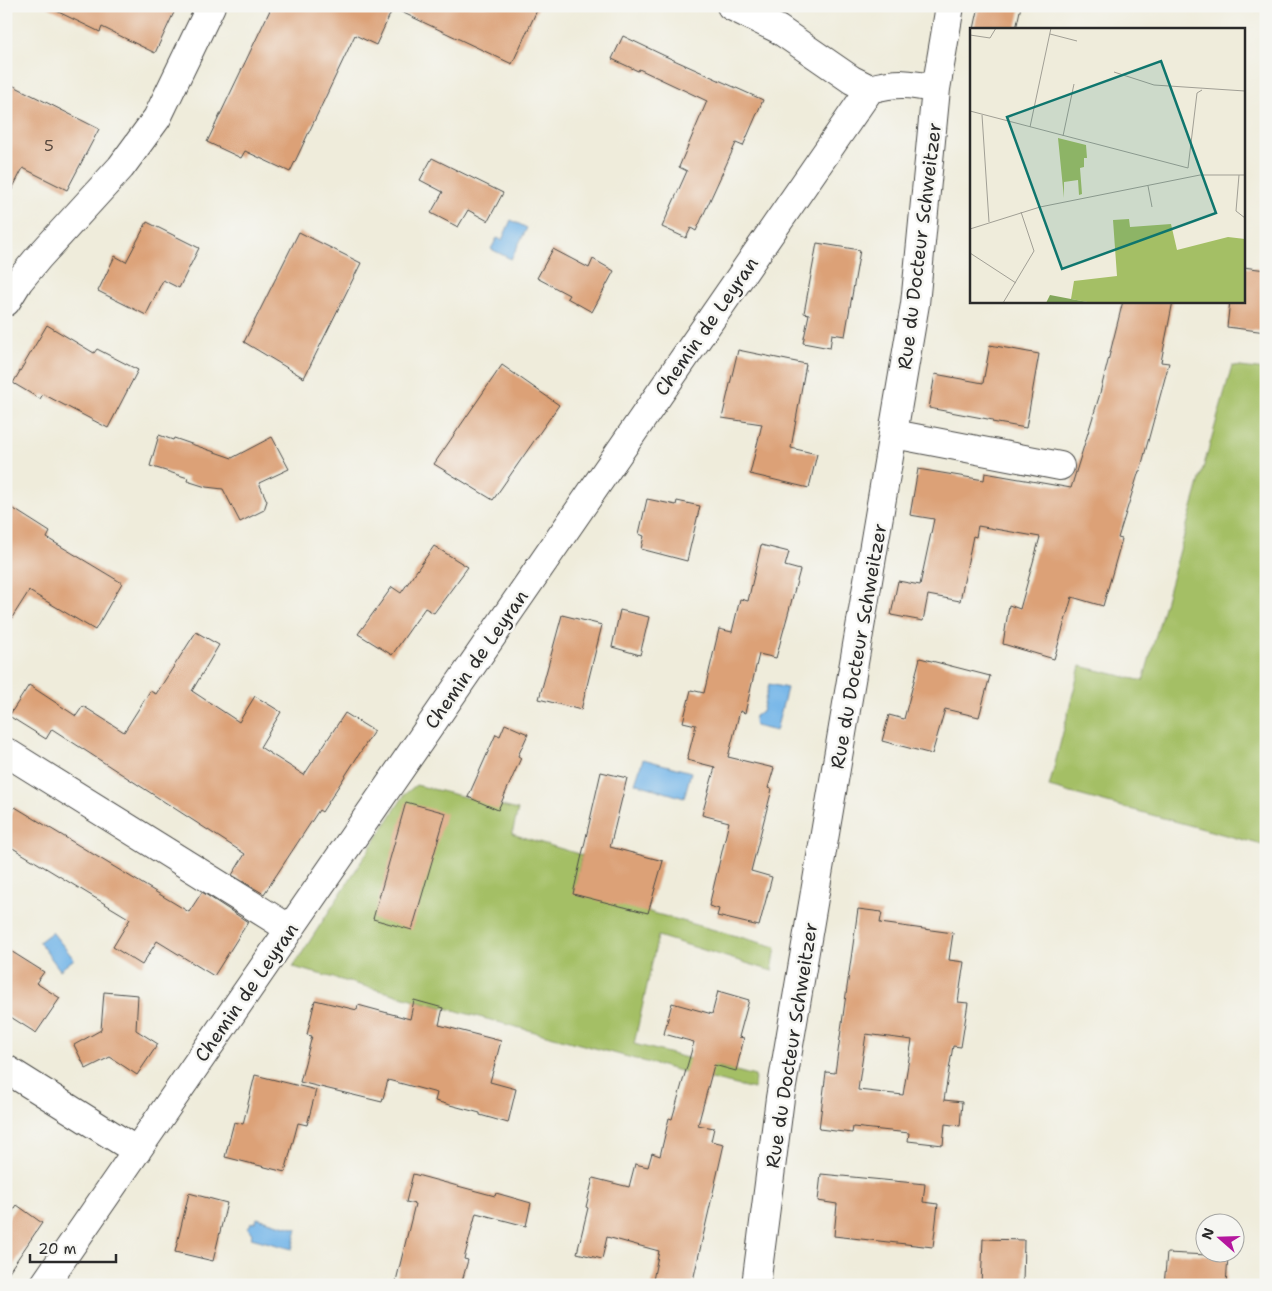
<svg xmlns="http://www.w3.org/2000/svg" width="1272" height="1291" font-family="'Shantell Sans',sans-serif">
<rect width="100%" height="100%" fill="#f6f6f2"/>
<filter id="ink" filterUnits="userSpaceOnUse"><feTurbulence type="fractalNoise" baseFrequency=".02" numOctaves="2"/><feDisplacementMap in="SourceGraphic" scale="10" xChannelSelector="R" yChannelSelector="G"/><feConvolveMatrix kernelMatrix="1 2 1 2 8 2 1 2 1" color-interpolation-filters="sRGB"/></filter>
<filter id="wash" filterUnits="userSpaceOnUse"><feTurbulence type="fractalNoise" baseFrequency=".0096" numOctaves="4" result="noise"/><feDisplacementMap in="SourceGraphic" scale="20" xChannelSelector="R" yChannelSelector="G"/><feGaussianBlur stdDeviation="1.12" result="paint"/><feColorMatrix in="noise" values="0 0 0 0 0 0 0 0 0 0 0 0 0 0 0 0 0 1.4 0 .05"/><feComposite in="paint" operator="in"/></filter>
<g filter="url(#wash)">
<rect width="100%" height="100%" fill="#efecdb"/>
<path fill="#a4bf65" stroke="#687548" d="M 1232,366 L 1266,370 L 1266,846 L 1049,787 L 1080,666 L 1143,681 Z
M 416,785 L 518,810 L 512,834 L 582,855 L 574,891 L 776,947 L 772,971 L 658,936 L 634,1044 L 755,1076 L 754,1089 L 710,1079 L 293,967 L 405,794 Z"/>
<path fill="#73b5e8" stroke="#4f708a" d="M 511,220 L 527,228 L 511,259 L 491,249 L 497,238 L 502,240 Z
M 769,684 L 787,688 L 776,731 L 755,726 L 754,722 L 755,716 L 762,712 Z
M 643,759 L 691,772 L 684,798 L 635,783 Z
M 52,932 L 74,959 L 60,970 L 39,942 Z
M 257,1218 L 297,1229 L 292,1249 L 251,1238 L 252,1234 L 248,1228 L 251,1223 L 256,1222 Z"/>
<g id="blocks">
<path fill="#dca177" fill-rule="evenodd" d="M 46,6 L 177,6 L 155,53 L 102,27 L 100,32 Z
M 272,6 L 539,6 L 512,64 L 393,8 L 376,45 L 355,35 L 290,172 L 245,151 L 241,158 L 207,142 Z
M 979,6 L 1021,6 L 1016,29 L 974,29 Z
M 623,36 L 665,56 L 763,100 L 743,146 L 736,143 L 696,231 L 691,228 L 686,238 L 662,227 L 687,171 L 679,167 L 707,101 L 639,69 L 638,71 L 612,59 Z
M 6,82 L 99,129 L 67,190 L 23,168 L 6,201 Z
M 432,158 L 503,193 L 488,221 L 468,210 L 458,227 L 431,213 L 443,192 L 420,180 Z
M 147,222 L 199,248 L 179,288 L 163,280 L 146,315 L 98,291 L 115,256 L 126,262 Z
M 299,232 L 361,263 L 304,378 L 244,342 Z
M 817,243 L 860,250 L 845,336 L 832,334 L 830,348 L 803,343 L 809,314 L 804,313 Z
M 553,249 L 589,268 L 593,259 L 614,271 L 592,312 L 567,298 L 569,295 L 537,278 Z
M 1243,267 L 1266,270 L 1266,332 L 1227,327 L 1230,301 L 1243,301 Z
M 1123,301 L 1173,301 L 1161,362 L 1169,363 L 1140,471 L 1139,471 L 1118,538 L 1122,539 L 1103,606 L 1072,597 L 1054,659 L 1003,644 L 1009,605 L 1020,609 L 1040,537 L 978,526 L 976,537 L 973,536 L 960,601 L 928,595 L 923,621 L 891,615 L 898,581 L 920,585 L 934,519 L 910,515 L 918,469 L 984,480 L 985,473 L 1071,488 L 1099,397 Z
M 47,325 L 94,353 L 97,349 L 138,370 L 108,428 L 43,394 L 40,399 L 13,383 Z
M 990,345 L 1039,354 L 1026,428 L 992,422 L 993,420 L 929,408 L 935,374 L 983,383 Z
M 738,350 L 806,364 L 791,448 L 817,454 L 809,488 L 750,474 L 762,424 L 722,418 Z
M 502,365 L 559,405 L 493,500 L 434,464 Z
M 159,435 L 173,440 L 174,438 L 232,458 L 272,437 L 289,469 L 259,483 L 267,501 L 264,510 L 240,522 L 223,489 L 206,487 L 187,481 L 188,478 L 150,466 Z
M 647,499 L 676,505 L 677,501 L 700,506 L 687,561 L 641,549 L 644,536 L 639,534 Z
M 6,504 L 50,532 L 47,538 L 122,583 L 95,630 L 29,591 L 6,627 Z
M 761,545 L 789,552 L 785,566 L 800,570 L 776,658 L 759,654 L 745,713 L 740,711 L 728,757 L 774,768 L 768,788 L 772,789 L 751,871 L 772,877 L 759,926 L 717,916 L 719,909 L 709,906 L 729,822 L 702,815 L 715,767 L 687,760 L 696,725 L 683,722 L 691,690 L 704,693 L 719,629 L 732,632 L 740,599 L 748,601 Z
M 434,546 L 468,567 L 434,613 L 425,608 L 392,655 L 358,634 L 392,587 L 401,593 Z
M 620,610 L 649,617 L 640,655 L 612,647 Z
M 562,615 L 602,625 L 581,710 L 539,699 Z
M 196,632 L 219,645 L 192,691 L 239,722 L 255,696 L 281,712 L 260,747 L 304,775 L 345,713 L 374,731 L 322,812 L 319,810 L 264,894 L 232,875 L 245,854 L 52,729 L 46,739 L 9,716 L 29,685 L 76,716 L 83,706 L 124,732 L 150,691 L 156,694 Z
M 920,658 L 990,676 L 979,717 L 945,709 L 932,754 L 882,741 L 889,715 L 904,719 Z
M 505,724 L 528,734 L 518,756 L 521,758 L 498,810 L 468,797 L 496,734 L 500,736 Z
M 601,772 L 627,778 L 610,847 L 663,861 L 648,913 L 573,894 Z
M 406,802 L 446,813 L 412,930 L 373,919 Z
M 15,807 L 189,912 L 202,892 L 248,922 L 214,976 L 157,941 L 142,965 L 113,947 L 130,919 L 6,844 L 6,821 Z
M 858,909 L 882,912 L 880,923 L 953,933 L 949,960 L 964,962 L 958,1002 L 968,1003 L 961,1047 L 953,1046 L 944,1100 L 962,1102 L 960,1126 L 945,1124 L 943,1145 L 908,1141 L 909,1133 L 853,1127 L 852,1133 L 819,1129 L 826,1072 L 835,1073 ZM 866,1034 L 912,1040 L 903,1095 L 858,1090 Z
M 6,948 L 44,972 L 36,983 L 60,998 L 36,1033 L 6,1014 Z
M 718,991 L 749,1000 L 739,1037 L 744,1038 L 736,1071 L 714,1065 L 698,1125 L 714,1128 L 711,1141 L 724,1144 L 692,1285 L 652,1285 L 659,1251 L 607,1237 L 602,1259 L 577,1253 L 588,1208 L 586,1207 L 593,1178 L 629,1187 L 635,1164 L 648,1167 L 652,1153 L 660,1156 L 669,1118 L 672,1119 L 694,1042 L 664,1034 L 672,1003 L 712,1014 Z
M 104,992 L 138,995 L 136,1030 L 158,1044 L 137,1075 L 110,1057 L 86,1069 L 74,1045 L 101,1030 Z
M 315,1000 L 357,1010 L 358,1005 L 410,1019 L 414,1000 L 443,1008 L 439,1025 L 501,1041 L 490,1082 L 516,1089 L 508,1123 L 480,1115 L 480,1113 L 435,1101 L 437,1093 L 388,1080 L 382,1102 L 300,1082 L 312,1036 L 307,1035 Z
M 255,1075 L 316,1090 L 307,1125 L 298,1123 L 285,1172 L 225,1157 L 234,1122 L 243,1124 Z
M 413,1174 L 495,1196 L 496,1193 L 531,1203 L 526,1226 L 476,1213 L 464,1259 L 468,1260 L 461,1285 L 395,1285 L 415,1204 L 406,1202 Z
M 821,1174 L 925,1184 L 923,1202 L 938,1204 L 933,1247 L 834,1236 L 837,1204 L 818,1201 Z
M 189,1193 L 227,1203 L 213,1261 L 175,1252 Z
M 17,1205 L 42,1223 L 6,1276 L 6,1221 Z
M 983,1239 L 1024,1240 L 1023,1285 L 981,1285 Z
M 1167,1253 L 1228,1256 L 1226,1285 L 1164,1285 Z"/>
</g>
</g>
<g filter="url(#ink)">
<use href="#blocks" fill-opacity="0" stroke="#484845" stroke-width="1"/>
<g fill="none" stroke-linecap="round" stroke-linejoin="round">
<g stroke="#484845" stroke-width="30">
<path id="minor" d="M 731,6 L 778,29 L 852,80 L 870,89
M 6,302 L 19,281 L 38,258 L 121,167 L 157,118 L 211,6
M 894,434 L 1060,466
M 6,752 L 290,929
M 6,1069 L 137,1151
M 44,1285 L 870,89 C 897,82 909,83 936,89
M 756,1285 L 780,1098 L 915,304 L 936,89 L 950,6"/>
</g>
<use href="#minor" stroke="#fff" stroke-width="28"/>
</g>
</g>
<g text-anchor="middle" stroke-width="5" stroke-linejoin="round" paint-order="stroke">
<g font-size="16" fill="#57483e">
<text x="49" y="151">5</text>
</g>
<g font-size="19" fill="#2b2b2b" stroke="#f6f6f2">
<text transform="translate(919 246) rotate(-83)" y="7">Rue du Docteur Schweitzer</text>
<text transform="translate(706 326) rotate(-55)" y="7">Chemin de Leyran</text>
<text transform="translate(858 646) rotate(-80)" y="7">Rue du Docteur Schweitzer</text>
<text transform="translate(476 659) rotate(-55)" y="7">Chemin de Leyran</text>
<text transform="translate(246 992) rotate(-55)" y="7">Chemin de Leyran</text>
<text transform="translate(791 1045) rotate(-81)" y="7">Rue du Docteur Schweitzer</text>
</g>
</g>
<g transform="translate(970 28)">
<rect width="275" height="275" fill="#efecdb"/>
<path d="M 88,110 L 116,117 L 117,130 L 114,130 L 114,139 L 110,140 L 112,166 L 109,167 L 108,152 L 94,154 L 94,170 ZM 159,191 L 160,199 L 201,196 L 207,222 L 258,209 L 275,211 L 275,275 L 123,275 L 101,271 L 104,253 L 147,248 L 143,192 Z" fill="#a4bf65"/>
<path d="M 80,267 L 101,271 L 123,275 L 76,275 Z" fill="#83a65a"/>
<path fill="none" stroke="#a19f95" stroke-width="1" d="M 80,6 L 107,13M 0,7 L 20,10 L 26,0M 144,44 L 184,57 L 275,63M 0,83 L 218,140M 12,87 L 19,194M 60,99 L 81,0M 93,108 L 104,56M 218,140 L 227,65 L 232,62M 269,147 L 266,183 L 275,190M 178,158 L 182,179M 0,201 L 70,179 L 230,147 L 275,147M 0,225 L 46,255M 33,275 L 64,223 L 51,184"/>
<path fill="#0f766e" fill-opacity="0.15" stroke="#0f766e" stroke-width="2.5" d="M 191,33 L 246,185 L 92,241 L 37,89 Z"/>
<rect width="275" height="275" fill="none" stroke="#2b2b2b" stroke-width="2.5"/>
</g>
<rect width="1272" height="1291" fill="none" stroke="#f6f6f2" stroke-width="25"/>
<g transform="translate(1220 1238) rotate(290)"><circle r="24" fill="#f6f6f2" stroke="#a5a5a2"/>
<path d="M0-4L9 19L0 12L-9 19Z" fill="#b5179e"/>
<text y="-8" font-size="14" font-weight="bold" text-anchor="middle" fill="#2b2b2b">N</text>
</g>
<path d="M30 1254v8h86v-8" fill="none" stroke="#2b2b2b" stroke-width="2.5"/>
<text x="38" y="1254" font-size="15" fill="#2b2b2b" stroke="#f6f6f2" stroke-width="4" paint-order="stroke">20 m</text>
</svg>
